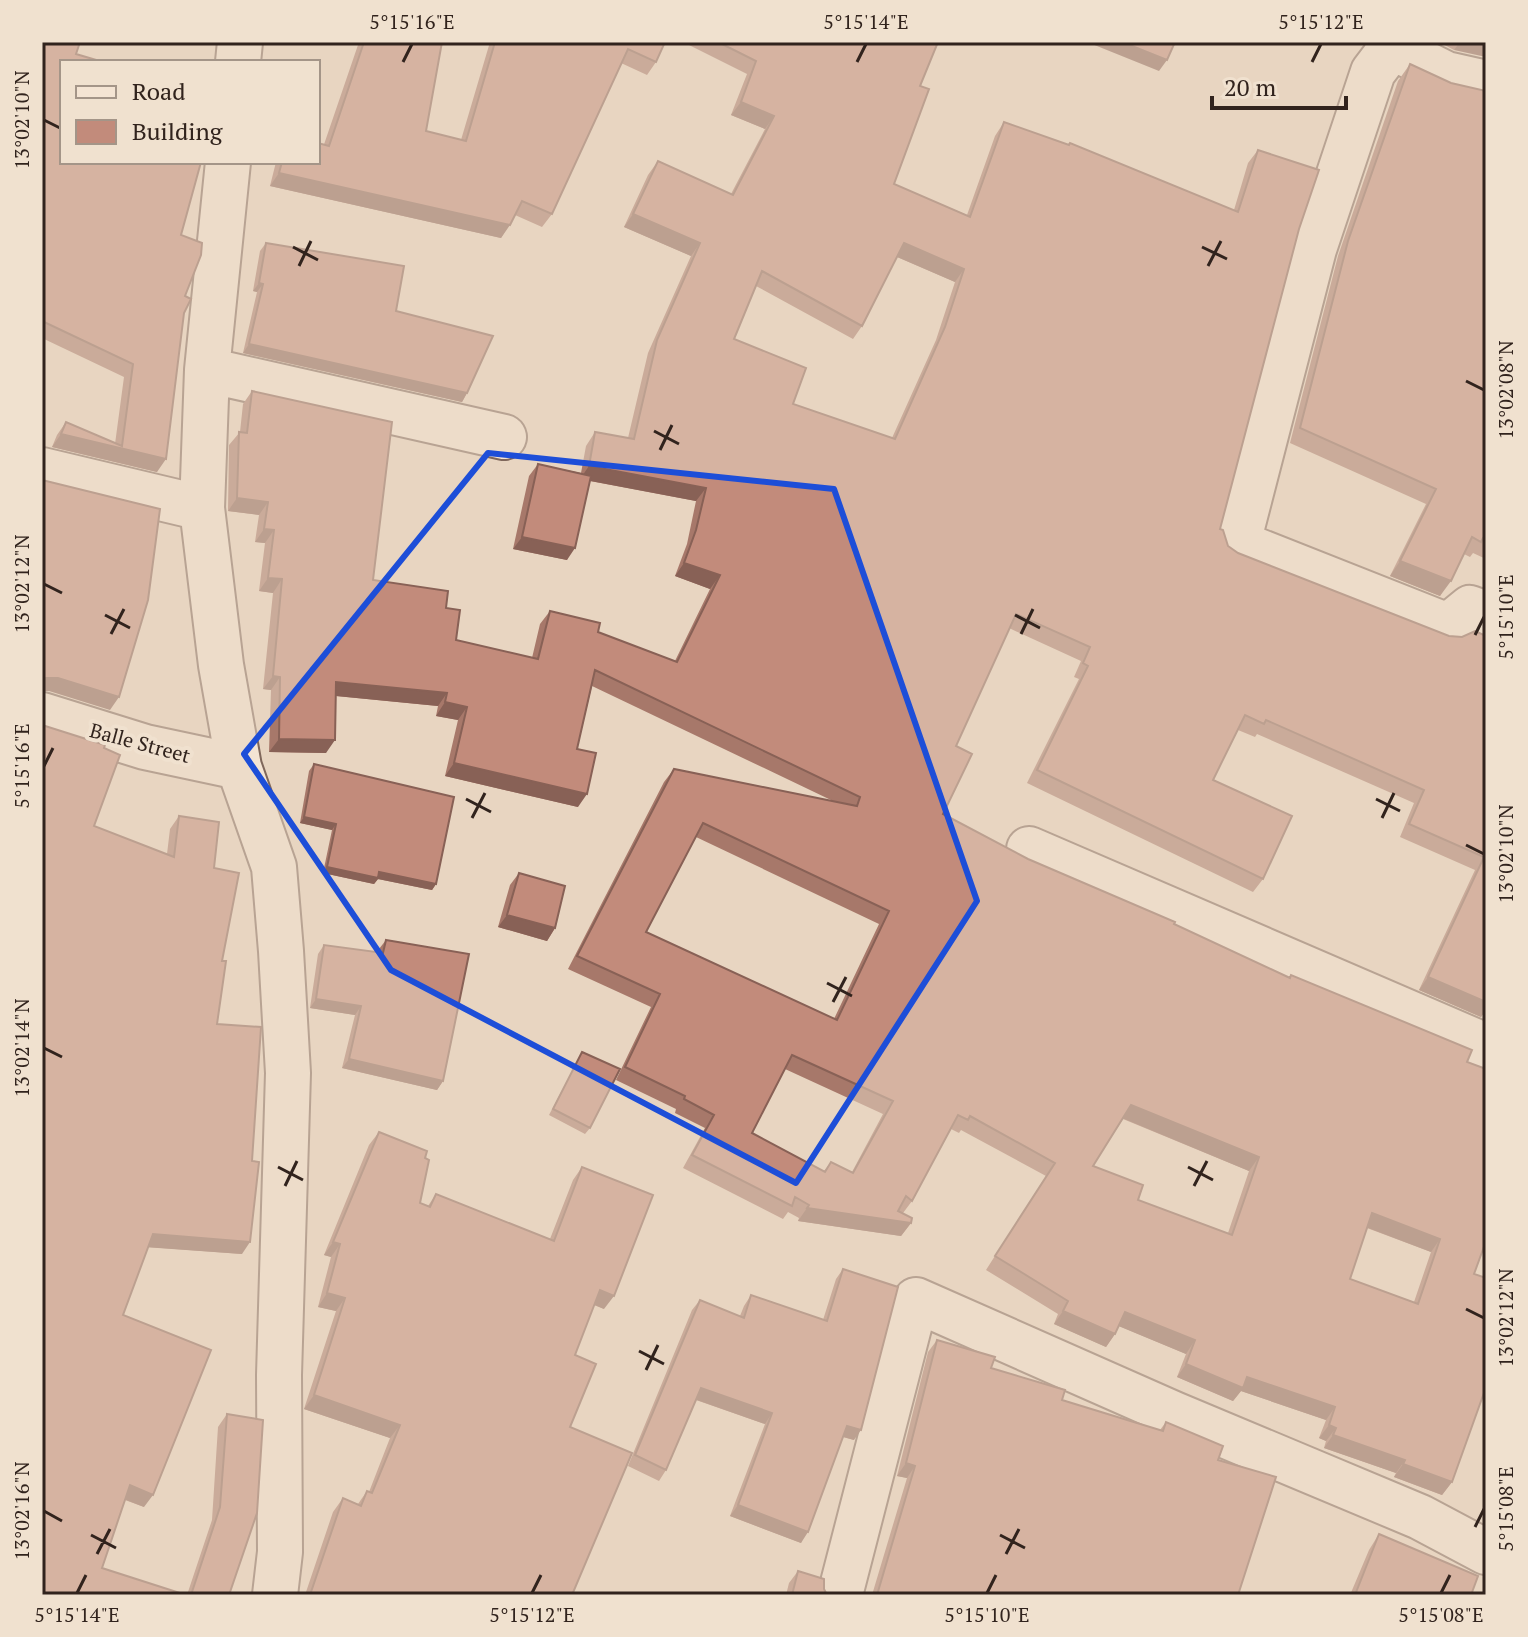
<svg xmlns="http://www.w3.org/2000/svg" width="1528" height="1637" font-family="'PT Serif',serif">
<rect width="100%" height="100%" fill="#e8d5c1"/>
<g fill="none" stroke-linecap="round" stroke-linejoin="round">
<g stroke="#7f675b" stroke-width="48">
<path id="minor" d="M 1387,42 L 1392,47 L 1446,74 L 1486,83
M 1392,47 L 1373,72 L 1314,249 L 1238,543 L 1448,626 L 1470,608 L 1486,614
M 238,62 L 240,42
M 228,162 L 207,370 L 202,508 L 221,665 L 239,767 L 274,867 L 281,951 L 288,1073 L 279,1375 L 280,1552 L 275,1595
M 207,370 L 504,437
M 42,470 L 202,508
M 42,715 L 145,747 L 239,767
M 1029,849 L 1486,1046
M 840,1595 L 916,1300 L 1174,1414 L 1420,1517 L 1486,1552"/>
</g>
<use href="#minor" stroke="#f4e4d3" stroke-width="44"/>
</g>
<path fill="#a7786a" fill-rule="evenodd" d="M 42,42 L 76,54 L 181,235 L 185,296 L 184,313 L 157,472 L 52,447 L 57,435 L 66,422 L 115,444 L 124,377 L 42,338 Z
M 359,42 L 442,42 L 426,131 L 461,140 L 490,42 L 665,42 L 656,62 L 647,75 L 621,63 L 552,214 L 542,227 L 515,215 L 501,238 L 270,186 L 276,162 L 318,162 Z
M 683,42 L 938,42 L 920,86 L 894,184 L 967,215 L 995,136 L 1004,122 L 1234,210 L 1248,163 L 1258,150 L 1299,229 L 1220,529 L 1228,546 L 1238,553 L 1449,636 L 1462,637 L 1486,636 L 1486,1010 L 1481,1017 L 1419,990 L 1475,870 L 1400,837 L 1414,803 L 1257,734 L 1255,737 L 1238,730 L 1213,780 L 1263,879 L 1253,892 L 1027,783 L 1079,679 L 1074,677 L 1081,661 L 1009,628 L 956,746 L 943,814 L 1028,859 L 1174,924 L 1467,1062 L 1474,1274 L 1452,1482 L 1442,1495 L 1394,1477 L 1396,1473 L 1324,1448 L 1326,1441 L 1319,1438 L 1326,1420 L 1241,1391 L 1233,1401 L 1177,1377 L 1186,1354 L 1119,1326 L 1115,1334 L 1106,1347 L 1054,1324 L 1058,1314 L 986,1270 L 1046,1176 L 961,1130 L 959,1133 L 951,1129 L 912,1201 L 903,1213 L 911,1223 L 901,1236 L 798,1221 L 799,1218 L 788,1212 L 783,1219 L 683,1168 L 705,1128 L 675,1113 L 676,1109 L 616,1080 L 651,1007 L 568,969 L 664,782 L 674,769 L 833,801 L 592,686 L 577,749 L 578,807 L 445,776 L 458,720 L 436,716 L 438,706 L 336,696 L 326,753 L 269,752 L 271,690 L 263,689 L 273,593 L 259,591 L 265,543 L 255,542 L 259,515 L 228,511 L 229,445 L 240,432 L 243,404 L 252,391 L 373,580 L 446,608 L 456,640 L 532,658 L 540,624 L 550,611 L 598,632 L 675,661 L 710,589 L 675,576 L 687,544 L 696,501 L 590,481 L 567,560 L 513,549 L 529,476 L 538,464 L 581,473 L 586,446 L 595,432 L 628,438 L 648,353 L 691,256 L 624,227 L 648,175 L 658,161 L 731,194 L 765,129 L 731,115 L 747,74 ZM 897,257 L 955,282 L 936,340 L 892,438 L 793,404 L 734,339 L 756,286 L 853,339 L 862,326 ZM 696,837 L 879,924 L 834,1019 L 646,932 ZM 785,1069 L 883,1114 L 852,1172 L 831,1162 L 824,1171 L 752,1133 ZM 1123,1119 L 1249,1171 L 1228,1233 L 1138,1200 L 1093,1166 ZM 1367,1228 L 1431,1252 L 1414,1302 L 1350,1279 Z
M 1439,42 L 1486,42 L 1454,50 Z
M 1410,64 L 1451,83 L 1486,91 L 1486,559 L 1473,553 L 1470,557 L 1464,554 L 1440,596 L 1390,576 L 1426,504 L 1290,443 L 1338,256 L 1398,81 Z
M 266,243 L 396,311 L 467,393 L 462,402 L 243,353 L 257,292 L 253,291 L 260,251 Z
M 314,764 L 436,884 L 432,890 L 378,879 L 374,884 L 323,873 L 332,830 L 300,823 L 309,771 Z
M 179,816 L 214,868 L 222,961 L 217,1024 L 242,1254 L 148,1247 L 123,1315 L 144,1507 L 125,1500 L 102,1568 L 42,1595 L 94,826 L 167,854 L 170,829 Z
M 519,873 L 555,928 L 547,941 L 498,927 L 510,885 Z
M 386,940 L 443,1081 L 437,1090 L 342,1068 L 355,1015 L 310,1008 L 318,954 L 324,945 L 378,952 L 379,949 Z
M 582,1052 L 590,1128 L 585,1134 L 549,1115 Z
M 379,1132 L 425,1158 L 420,1203 L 428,1206 L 436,1194 L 550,1239 L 573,1180 L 582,1167 L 604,1309 L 594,1305 L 575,1355 L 570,1427 L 572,1595 L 305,1595 L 333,1512 L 343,1498 L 358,1504 L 367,1491 L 369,1492 L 390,1438 L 304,1409 L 336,1311 L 318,1307 L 331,1257 L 324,1255 L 369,1145 Z
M 843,1269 L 854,1440 L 843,1437 L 801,1543 L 730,1516 L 765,1424 L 696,1400 L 666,1470 L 659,1481 L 628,1466 L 692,1310 L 700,1300 L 740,1316 L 744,1306 L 751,1295 L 823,1320 L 836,1279 Z
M 937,1340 L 991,1368 L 1062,1400 L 1160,1430 L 1166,1422 L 1218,1460 L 1238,1595 L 872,1595 L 907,1478 L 897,1476 L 928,1352 Z
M 227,1414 L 229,1595 L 187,1595 L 212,1520 L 218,1427 Z
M 1379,1534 L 1471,1595 L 1350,1595 L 1369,1550 Z
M 798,1571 L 824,1589 L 827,1595 L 786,1595 L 789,1583 Z"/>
<path fill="#886156" d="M 1087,42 L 1122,42 L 1167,60 L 1159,71 Z
M 1460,42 L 1486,42 L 1486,57 L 1454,50 Z
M 741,102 L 774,116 L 765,129 L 731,115 Z
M 279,173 L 510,225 L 501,238 L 270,186 Z
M 633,214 L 700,243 L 691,256 L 624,227 Z
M 904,243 L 964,269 L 955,282 L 895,256 Z
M 259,283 L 263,284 L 257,292 L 253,291 Z
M 249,344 L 467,393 L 462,402 L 243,353 Z
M 61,434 L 166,459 L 157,472 L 52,447 Z
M 589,466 L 706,488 L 696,501 L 580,479 Z
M 237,498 L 268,502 L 259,515 L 228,511 Z
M 264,529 L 274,530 L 265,543 L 255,542 Z
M 522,537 L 575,548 L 567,560 L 513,549 Z
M 1400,561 L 1451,581 L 1440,596 L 1390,576 Z
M 684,563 L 720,575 L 710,589 L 675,576 Z
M 268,578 L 282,579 L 273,593 L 259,591 Z
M 273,676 L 280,677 L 271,690 L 263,689 Z
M 46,678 L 58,678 L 119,697 L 110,710 L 49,691 L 42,691 L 42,680 Z
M 336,682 L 447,693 L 438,706 L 326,695 Z
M 445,702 L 467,707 L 458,720 L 436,716 Z
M 279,739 L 335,740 L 326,753 L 269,752 Z
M 454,763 L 587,794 L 578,807 L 445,776 Z
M 304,817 L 336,824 L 332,830 L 300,823 Z
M 327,867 L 379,872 L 436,884 L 432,890 L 378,879 L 374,884 L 323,873 Z
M 507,915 L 555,928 L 547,941 L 498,927 Z
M 1428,977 L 1486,1002 L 1486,1010 L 1481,1017 L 1419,990 Z
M 316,999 L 361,1006 L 355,1015 L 310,1008 Z
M 349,1059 L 443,1081 L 437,1090 L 342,1068 Z
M 1131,1105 L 1259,1157 L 1249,1171 L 1122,1118 Z
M 807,1208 L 911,1223 L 901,1236 L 798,1221 Z
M 1372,1213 L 1440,1239 L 1431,1252 L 1363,1226 Z
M 153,1234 L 250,1242 L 242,1254 L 144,1247 Z
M 333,1242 L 340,1244 L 331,1257 L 324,1255 Z
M 600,1290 L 614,1296 L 604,1309 L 590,1303 Z
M 327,1293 L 345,1298 L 336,1311 L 318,1307 Z
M 1063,1311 L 1115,1334 L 1106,1347 L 1054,1324 Z
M 1125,1312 L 1195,1340 L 1186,1354 L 1116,1325 Z
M 1186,1364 L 1247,1377 L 1335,1407 L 1326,1420 L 1241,1391 L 1233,1401 L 1177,1377 Z
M 701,1388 L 772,1413 L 765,1424 L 694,1399 Z
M 314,1395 L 400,1425 L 390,1438 L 304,1409 Z
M 1329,1425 L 1336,1428 L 1326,1441 L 1319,1438 Z
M 847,1426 L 861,1430 L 854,1440 L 840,1436 Z
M 1333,1435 L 1405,1460 L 1396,1473 L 1324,1448 Z
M 906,1463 L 915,1466 L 907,1478 L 897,1476 Z
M 1403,1464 L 1452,1482 L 1442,1495 L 1394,1477 Z
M 130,1485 L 153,1495 L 144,1507 L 121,1498 Z
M 738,1505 L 808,1532 L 801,1543 L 730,1516 Z"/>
<path fill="#c28b7b" stroke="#886156" stroke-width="2" fill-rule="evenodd" d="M 42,42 L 80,42 L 76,54 L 103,62 L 62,62 L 62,162 L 201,162 L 181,235 L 202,243 L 201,255 L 185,296 L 191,299 L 184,313 L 166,459 L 61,434 L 66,422 L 122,446 L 133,364 L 42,321 Z
M 364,42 L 442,42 L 426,131 L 466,141 L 495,42 L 665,42 L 656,62 L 628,49 L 552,214 L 522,201 L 510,225 L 279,173 L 282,162 L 318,162 L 318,143 L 329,146 Z
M 718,42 L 938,42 L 920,86 L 929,89 L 894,184 L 970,217 L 1004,122 L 1069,145 L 1070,143 L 1238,212 L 1258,150 L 1319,170 L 1299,229 L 1220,529 L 1223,530 L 1228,546 L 1238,553 L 1449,636 L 1462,637 L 1475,631 L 1486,636 L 1486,1002 L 1428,977 L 1484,857 L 1409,824 L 1424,790 L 1266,720 L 1264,724 L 1245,715 L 1213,780 L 1292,816 L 1263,879 L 1037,770 L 1088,666 L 1083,663 L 1090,647 L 1016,614 L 956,746 L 972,754 L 943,814 L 1028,859 L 1175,922 L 1174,924 L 1290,978 L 1291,975 L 1472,1050 L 1467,1062 L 1486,1069 L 1486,1241 L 1474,1274 L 1486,1278 L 1486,1387 L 1452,1482 L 1403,1464 L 1405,1460 L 1333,1435 L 1336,1428 L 1329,1425 L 1335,1407 L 1247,1377 L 1243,1388 L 1186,1364 L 1195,1340 L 1125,1312 L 1115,1334 L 1063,1311 L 1068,1301 L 995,1256 L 1055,1163 L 970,1116 L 968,1120 L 958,1115 L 912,1201 L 906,1196 L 898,1211 L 912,1218 L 911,1223 L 807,1208 L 809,1205 L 795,1197 L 792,1206 L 692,1155 L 714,1115 L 684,1099 L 685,1096 L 625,1067 L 660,994 L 577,956 L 674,769 L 857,806 L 860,797 L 595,670 L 577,749 L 596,753 L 587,794 L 454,763 L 467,707 L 445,702 L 447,693 L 336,682 L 335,740 L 279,739 L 280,677 L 273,676 L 282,579 L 268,578 L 274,530 L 264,529 L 268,502 L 237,498 L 239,432 L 247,433 L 252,391 L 392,422 L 373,580 L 448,591 L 446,608 L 460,610 L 456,640 L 538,659 L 550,611 L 600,623 L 598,632 L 677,662 L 720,575 L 684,563 L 696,530 L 706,488 L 589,466 L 595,432 L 634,439 L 657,340 L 700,243 L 633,214 L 658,161 L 733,195 L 774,116 L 741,102 L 756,61 ZM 904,243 L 964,269 L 945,327 L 895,439 L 793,404 L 806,368 L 734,339 L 762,271 L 862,326 ZM 703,823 L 889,911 L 837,1020 L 646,932 ZM 792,1055 L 893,1101 L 853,1173 L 831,1162 L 825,1172 L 752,1133 ZM 1131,1105 L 1259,1157 L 1232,1235 L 1138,1200 L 1143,1185 L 1093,1166 ZM 1372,1213 L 1440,1239 L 1418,1304 L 1350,1279 Z
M 1122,42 L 1175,42 L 1167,60 Z
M 1410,64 L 1451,83 L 1486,91 L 1486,539 L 1483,538 L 1481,542 L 1472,537 L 1451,581 L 1400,561 L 1436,489 L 1300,428 L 1348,241 Z
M 266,243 L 404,266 L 396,311 L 493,336 L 467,393 L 249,344 L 263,284 L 259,283 Z
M 538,464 L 591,476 L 575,548 L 522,537 Z
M 42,480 L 160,509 L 148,600 L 119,697 L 58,678 L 46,678 L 42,680 Z
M 42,725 L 105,745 L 104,748 L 120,755 L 94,826 L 174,857 L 179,816 L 219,822 L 214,868 L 239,873 L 222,961 L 226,961 L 217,1024 L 261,1027 L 252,1161 L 259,1162 L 250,1242 L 153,1234 L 123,1315 L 211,1350 L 153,1495 L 130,1485 L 102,1568 L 186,1595 L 42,1595 Z
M 314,764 L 454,797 L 436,884 L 379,872 L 378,878 L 327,867 L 336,824 L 304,817 Z
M 519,873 L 565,886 L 555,928 L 507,915 Z
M 386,940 L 469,954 L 443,1081 L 349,1059 L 361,1006 L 316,999 L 324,945 L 383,953 Z
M 582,1052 L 620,1069 L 590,1128 L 553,1109 Z
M 379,1132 L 427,1151 L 425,1158 L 429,1160 L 420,1203 L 430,1207 L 436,1194 L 554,1241 L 582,1167 L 653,1195 L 614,1296 L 600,1290 L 575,1355 L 596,1364 L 570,1427 L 632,1453 L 572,1595 L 310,1595 L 343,1498 L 361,1506 L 367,1491 L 372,1493 L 400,1425 L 314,1395 L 345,1298 L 327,1293 L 340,1244 L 333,1242 Z
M 843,1269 L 898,1287 L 861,1430 L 847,1426 L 808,1532 L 738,1505 L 772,1413 L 701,1388 L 666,1470 L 635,1455 L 700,1300 L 744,1318 L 751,1295 L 827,1321 Z
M 937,1340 L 995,1357 L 991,1368 L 1065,1390 L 1062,1400 L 1163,1431 L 1166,1422 L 1223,1446 L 1218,1460 L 1276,1477 L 1238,1595 L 877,1595 L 915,1466 L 906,1463 Z
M 227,1414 L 263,1420 L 257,1513 L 229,1595 L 191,1595 L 220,1507 Z
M 1379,1534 L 1478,1576 L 1471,1595 L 1355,1595 Z
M 798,1571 L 824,1579 L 824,1589 L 827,1595 L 792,1595 Z"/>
<path d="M0 0H1528V1637H0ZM 488,453 L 834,489 L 977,901 L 796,1183 L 391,970 L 244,754 Z" fill="#e8d5c1" fill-opacity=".55" fill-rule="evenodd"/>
<path fill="none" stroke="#1d4ed8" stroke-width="6" stroke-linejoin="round" d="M 488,453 L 834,489 L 977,901 L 796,1183 L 391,970 L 244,754 Z"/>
<path fill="none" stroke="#31231d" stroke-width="3" d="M 403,62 L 412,44M 857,62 L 866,44M 1312,62 L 1321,44M 44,120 L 62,129M 293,247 L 318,260M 1202,247 L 1227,259M 299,266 L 311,241M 1208,266 L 1221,241M 1466,381 L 1484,390M 654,431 L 679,444M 660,450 L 672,425M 44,584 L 62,593M 105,615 L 130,628M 1015,615 L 1040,628M 111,634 L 124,609M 1021,634 L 1033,609M 1475,635 L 1484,617M 44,766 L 53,748M 466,799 L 491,812M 1376,799 L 1400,811M 472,818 L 485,793M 1382,818 L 1394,793M 1466,845 L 1484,854M 827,983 L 852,996M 833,1002 L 846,977M 44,1048 L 62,1057M 278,1167 L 303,1180M 1188,1167 L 1213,1180M 285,1186 L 297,1161M 1194,1186 L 1207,1161M 1466,1309 L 1484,1318M 639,1351 L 664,1364M 646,1370 L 658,1345M 44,1511 L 62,1521M 1475,1527 L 1484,1509M 91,1535 L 116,1548M 1000,1535 L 1025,1548M 97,1554 L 110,1529M 1006,1554 L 1019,1529M 77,1593 L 86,1575M 532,1593 L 541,1575M 987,1593 L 996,1575M 1441,1593 L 1450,1575"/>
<g text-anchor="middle" stroke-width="8" stroke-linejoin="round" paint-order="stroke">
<g font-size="20" fill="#31231d" stroke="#f0e1cf">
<text transform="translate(140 743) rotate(15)" y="7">Balle Street</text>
</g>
</g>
<rect width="1528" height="1637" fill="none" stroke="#f0e1cf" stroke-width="88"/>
<rect x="60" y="60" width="260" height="104" fill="#f0e1cf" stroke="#a49588" stroke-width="2"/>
<rect x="76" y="86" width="40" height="12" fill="#f4e4d3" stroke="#a49588" stroke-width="2"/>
<text x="132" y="100" font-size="24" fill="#31231d">Road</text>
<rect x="76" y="120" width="40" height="24" fill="#c28b7b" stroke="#a49588" stroke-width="2"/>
<text x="132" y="140" font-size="24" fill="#31231d">Building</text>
<path d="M1212 96v12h134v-12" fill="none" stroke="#31231d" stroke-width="4"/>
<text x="1224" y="96" font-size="24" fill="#31231d" stroke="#f0e1cf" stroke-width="6" paint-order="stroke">20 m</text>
<rect x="44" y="44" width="1440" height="1549" fill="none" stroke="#31231d" stroke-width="3"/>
<g font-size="20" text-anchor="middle" fill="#31231d">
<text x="412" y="29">5°15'16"E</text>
<text x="866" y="29">5°15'14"E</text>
<text x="1321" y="29">5°15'12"E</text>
<text transform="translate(22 120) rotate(-90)" y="7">13°02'10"N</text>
<text transform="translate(1506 390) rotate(-90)" y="7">13°02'08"N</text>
<text transform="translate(22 584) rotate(-90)" y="7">13°02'12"N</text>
<text transform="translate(1506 617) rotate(-90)" y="7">5°15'10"E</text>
<text transform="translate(22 766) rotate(-90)" y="7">5°15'16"E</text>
<text transform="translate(1506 854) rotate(-90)" y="7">13°02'10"N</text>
<text transform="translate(22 1048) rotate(-90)" y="7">13°02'14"N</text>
<text transform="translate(1506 1318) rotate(-90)" y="7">13°02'12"N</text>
<text transform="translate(1506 1509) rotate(-90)" y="7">5°15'08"E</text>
<text transform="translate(22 1511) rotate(-90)" y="7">13°02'16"N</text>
<text x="77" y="1622">5°15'14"E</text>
<text x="532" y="1622">5°15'12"E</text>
<text x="987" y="1622">5°15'10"E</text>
<text x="1441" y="1622">5°15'08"E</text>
</g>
</svg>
